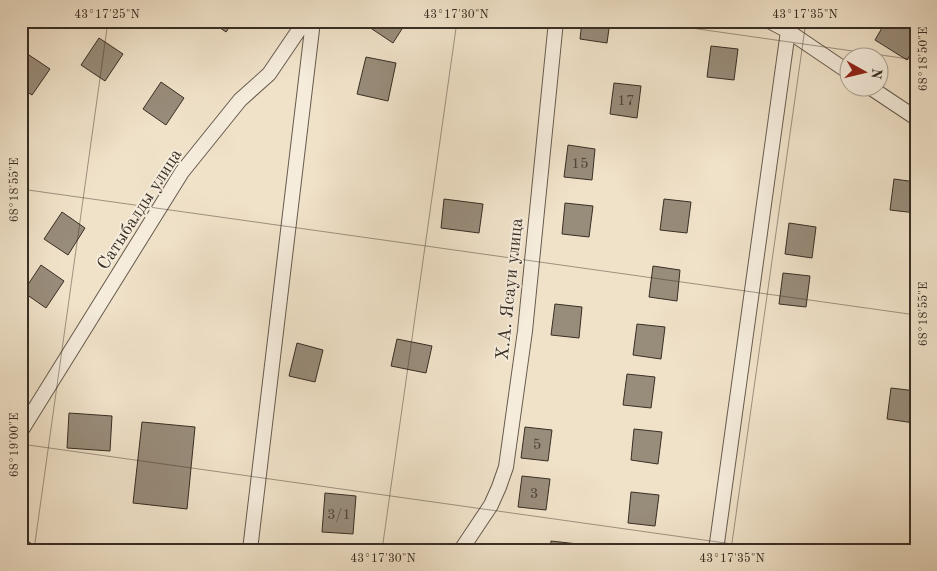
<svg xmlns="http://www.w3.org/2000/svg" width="937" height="571" font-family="'Old Standard TT',serif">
<rect width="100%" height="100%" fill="#f0e2c9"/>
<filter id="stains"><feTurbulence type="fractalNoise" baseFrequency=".004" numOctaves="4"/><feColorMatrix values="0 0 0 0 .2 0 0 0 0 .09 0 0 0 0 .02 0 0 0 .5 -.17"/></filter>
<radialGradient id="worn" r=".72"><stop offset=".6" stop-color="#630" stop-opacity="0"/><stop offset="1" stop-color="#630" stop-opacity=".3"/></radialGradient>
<path fill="#988c7a" stroke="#382e24" d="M 210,21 L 234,21 L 226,32 Z
M 373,21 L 407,21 L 393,43 L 369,27 Z
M 582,21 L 610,21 L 607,43 L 580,39 Z
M 886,21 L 916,21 L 916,46 L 907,60 L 875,40 Z
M 99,38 L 123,54 L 105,81 L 81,65 Z
M 711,46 L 738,49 L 734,80 L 707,77 Z
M 26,53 L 50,69 L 32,95 L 21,88 L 21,60 Z
M 366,57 L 396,63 L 388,101 L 357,94 Z
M 161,82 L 184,98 L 166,125 L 143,109 Z
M 614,83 L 641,86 L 637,118 L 610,114 Z
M 568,145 L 595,149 L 592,180 L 564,177 Z
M 894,179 L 916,182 L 916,213 L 890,210 Z
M 444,199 L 483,204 L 479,233 L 441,228 Z
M 664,199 L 691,202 L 687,233 L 660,230 Z
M 565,203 L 593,206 L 589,237 L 562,234 Z
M 62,212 L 85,228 L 68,255 L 44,239 Z
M 789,223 L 816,227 L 812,258 L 785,254 Z
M 41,265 L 64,281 L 46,308 L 23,292 Z
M 653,266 L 680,270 L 677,301 L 649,297 Z
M 783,273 L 810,276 L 806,307 L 779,304 Z
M 555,304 L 582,307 L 579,338 L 551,335 Z
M 637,324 L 665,327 L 661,359 L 633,355 Z
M 397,339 L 432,346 L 426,373 L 391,366 Z
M 297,343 L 323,350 L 315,382 L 289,376 Z
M 627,374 L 655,377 L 651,408 L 623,405 Z
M 891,388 L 916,391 L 916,412 L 914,423 L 887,419 Z
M 69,413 L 112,416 L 110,451 L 67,448 Z
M 142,422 L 195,427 L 187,509 L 133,503 Z
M 525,427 L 552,430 L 548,461 L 521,458 Z
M 634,429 L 662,432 L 658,464 L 631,460 Z
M 522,476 L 550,479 L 546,510 L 518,507 Z
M 631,492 L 659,495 L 655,526 L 628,523 Z
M 325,493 L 356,496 L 353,534 L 322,532 Z
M 551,541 L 578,544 L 577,550 L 550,550 Z"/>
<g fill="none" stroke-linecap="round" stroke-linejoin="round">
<g stroke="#665b4d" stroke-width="16">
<path id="minor" d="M 769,21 L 788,31 L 850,73
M 871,88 L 916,118
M 21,431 L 182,172 L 240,100 L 269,74 L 305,21
M 250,550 L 313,21
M 461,550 L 491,505 L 499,487 L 506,467 L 525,331 L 556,21
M 716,550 L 788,31"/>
</g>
<g stroke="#665b4d" stroke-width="19">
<path id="tertiary" d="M 21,549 L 25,550"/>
</g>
<use href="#minor" stroke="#f5ecdc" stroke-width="14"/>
<use href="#tertiary" stroke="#f5ecdc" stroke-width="16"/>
</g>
<path fill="none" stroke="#382e24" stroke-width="1" stroke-opacity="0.45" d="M 642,21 L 916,60M 21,189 L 916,315M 21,444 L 775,550M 34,550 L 108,21M 382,550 L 457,21M 731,550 L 806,21"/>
<g text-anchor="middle" stroke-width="4" stroke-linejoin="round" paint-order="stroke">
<g font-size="15" fill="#50463a">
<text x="626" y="105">17</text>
<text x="580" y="168">15</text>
<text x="537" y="449">5</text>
<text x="534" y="498">3</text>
<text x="339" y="519">3/1</text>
</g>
<g font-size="18" fill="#382e24" stroke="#f5ecdc">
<text transform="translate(139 209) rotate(-57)" y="6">Сатыбалды улица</text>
<text transform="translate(509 289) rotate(-84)" y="6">Х.А. Ясауи улица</text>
</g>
</g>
<rect width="937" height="571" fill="none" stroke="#f0e2c9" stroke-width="55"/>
<g transform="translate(864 72) rotate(98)"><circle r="24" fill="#f5ecdc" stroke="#a9a092"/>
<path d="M0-4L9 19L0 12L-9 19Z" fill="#8f2418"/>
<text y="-8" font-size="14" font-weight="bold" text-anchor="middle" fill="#382e24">N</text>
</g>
<rect x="28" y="28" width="882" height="516" fill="none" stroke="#382e24" stroke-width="2"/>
<g font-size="12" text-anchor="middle" fill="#382e24">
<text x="107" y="18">43°17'25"N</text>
<text x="456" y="18">43°17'30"N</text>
<text x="805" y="18">43°17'35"N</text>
<text transform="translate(923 59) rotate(-90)" y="4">68°18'50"E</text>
<text transform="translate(14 190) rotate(-90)" y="4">68°18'55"E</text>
<text transform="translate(923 314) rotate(-90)" y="4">68°18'55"E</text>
<text transform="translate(14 445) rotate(-90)" y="4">68°19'00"E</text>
<text x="383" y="562">43°17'30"N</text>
<text x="732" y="562">43°17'35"N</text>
</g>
<rect width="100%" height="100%" filter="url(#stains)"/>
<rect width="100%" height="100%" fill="url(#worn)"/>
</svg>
